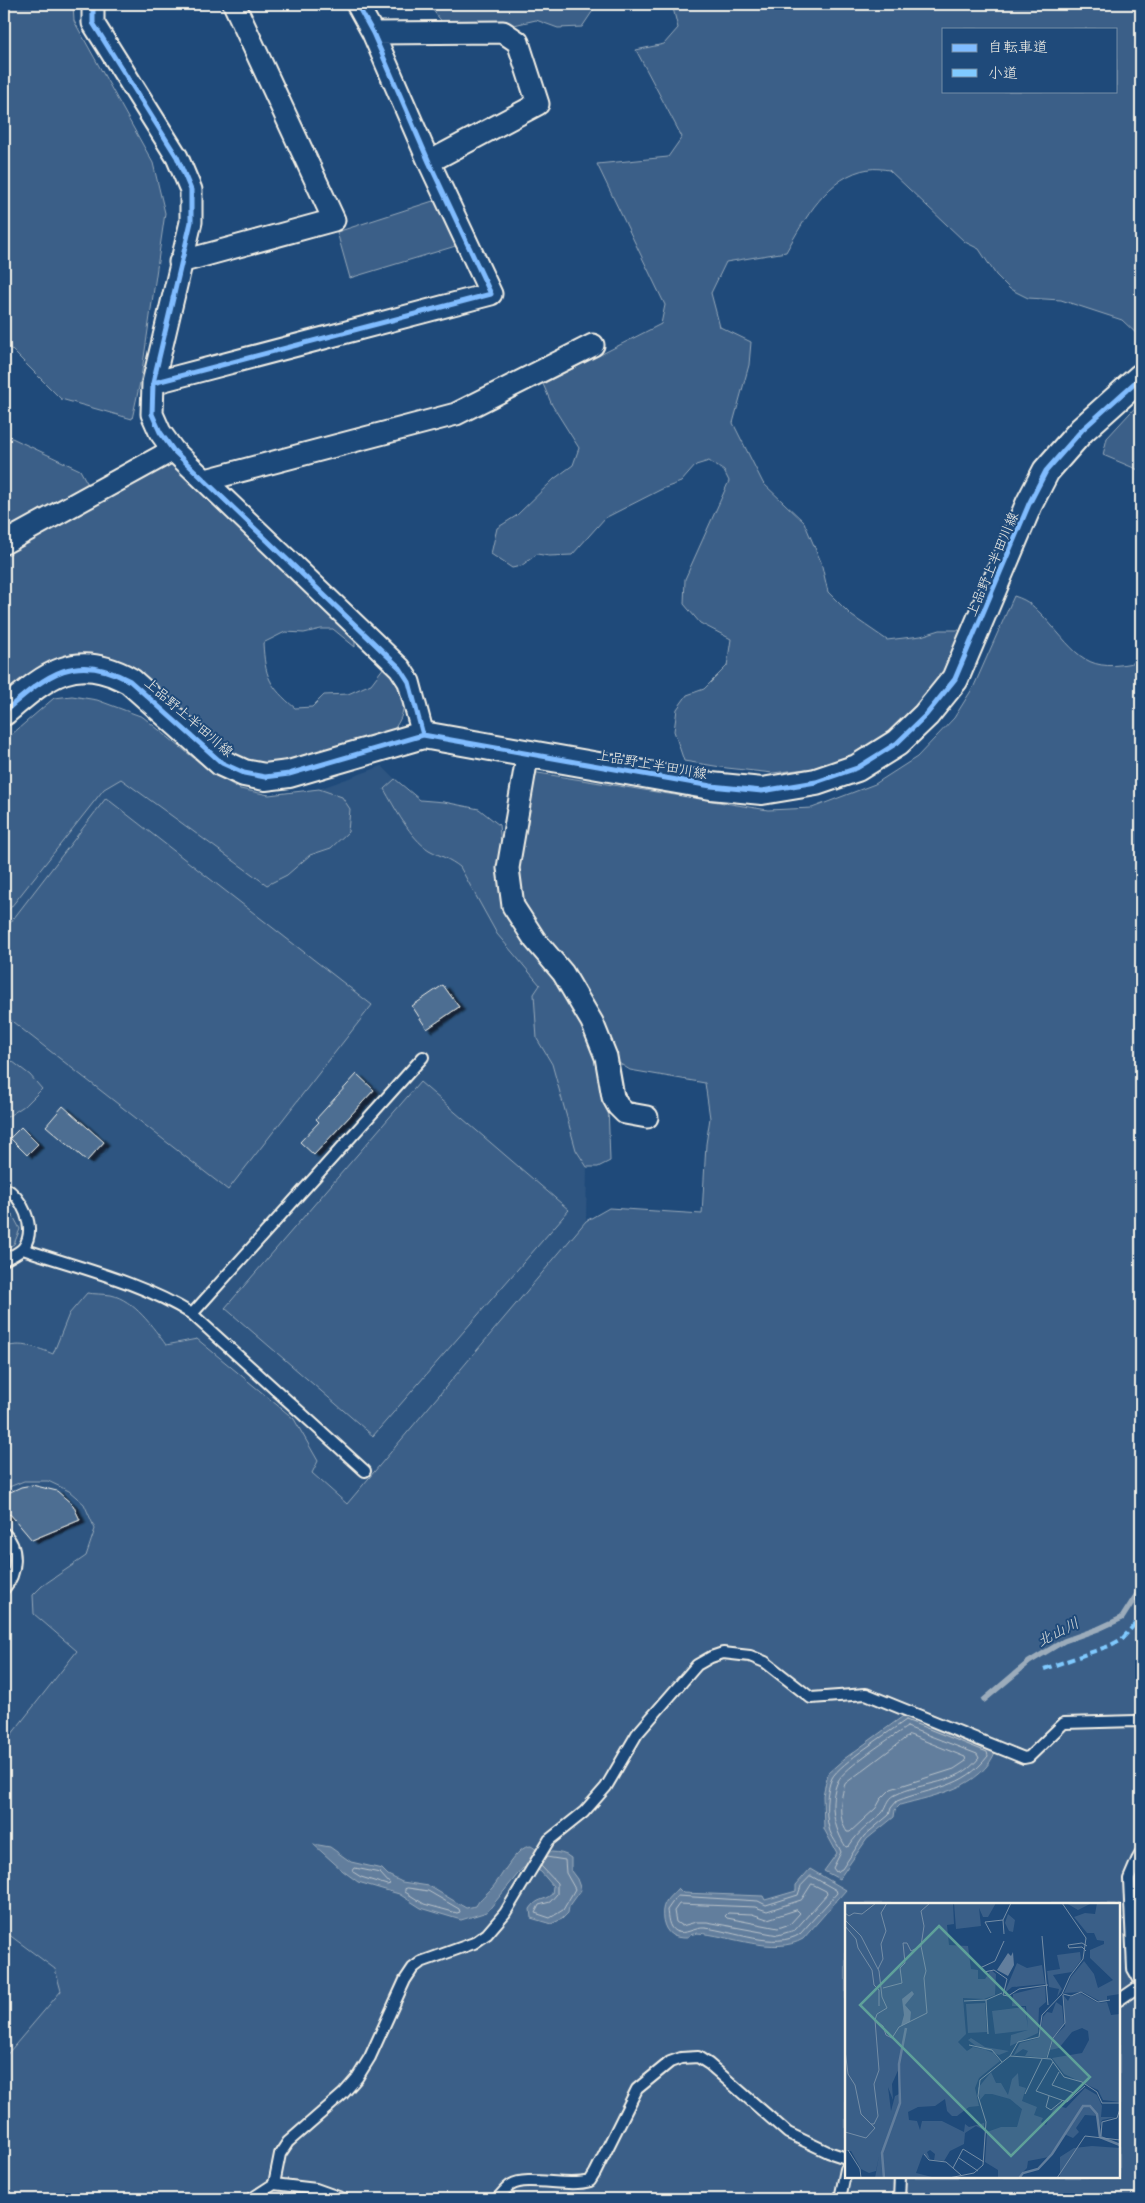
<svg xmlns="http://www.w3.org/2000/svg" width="1145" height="2203" font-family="'Shantell Sans','Klee One',sans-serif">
<defs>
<filter id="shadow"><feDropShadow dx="5.5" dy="3" stdDeviation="1" flood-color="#0009"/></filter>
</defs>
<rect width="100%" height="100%" fill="#1f4a7a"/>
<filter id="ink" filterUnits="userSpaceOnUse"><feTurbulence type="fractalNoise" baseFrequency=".02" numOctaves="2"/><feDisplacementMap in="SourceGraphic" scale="10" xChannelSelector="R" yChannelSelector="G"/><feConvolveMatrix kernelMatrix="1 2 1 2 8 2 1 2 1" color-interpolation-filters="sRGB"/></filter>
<g filter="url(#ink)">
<path fill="#2d5581" d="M 72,696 L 97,700 L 143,717 L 211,772 L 240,789 L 269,795 L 319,789 L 382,766 L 395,779 L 385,789 L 428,849 L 451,859 L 460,867 L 497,934 L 541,986 L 537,1039 L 552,1064 L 576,1149 L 587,1167 L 586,1221 L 347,1504 L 312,1473 L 318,1461 L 308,1444 L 186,1340 L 166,1345 L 153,1326 L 133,1307 L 112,1295 L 69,1314 L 53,1354 L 35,1346 L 9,1345 L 4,1348 L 4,741 L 54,698 Z
M 24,1481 L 48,1481 L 69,1491 L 84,1504 L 95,1529 L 86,1556 L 42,1586 L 33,1595 L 34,1614 L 77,1651 L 4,1744 L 4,1489 Z
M 4,1931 L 55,1969 L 62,1991 L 4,2058 Z"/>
<path fill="#3a5f88" stroke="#97a8b8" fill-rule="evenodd" d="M 4,4 L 73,4 L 74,21 L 153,163 L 165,213 L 141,378 L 132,419 L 61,399 L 4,342 Z
M 428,4 L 595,4 L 594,9 L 582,27 L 558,28 L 536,20 L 505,27 L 443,23 Z
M 672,4 L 1141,4 L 1141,338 L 1122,320 L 1061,300 L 1028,298 L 1010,289 L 996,275 L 979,249 L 965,242 L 889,170 C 883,169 875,168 869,169 C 828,175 804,220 786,252 L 726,262 L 711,293 L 720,327 L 751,342 L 749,365 L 733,423 L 763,483 L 804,522 L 821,562 L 828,592 L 852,616 L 887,640 L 921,636 L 940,630 L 959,630 L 962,636 L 945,676 L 889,735 L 851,757 L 813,768 L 773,773 L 727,768 L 684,761 L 674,731 L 677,709 L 687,695 L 704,689 L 727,666 L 731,639 L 700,623 L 684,604 L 685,579 L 729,481 L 724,471 L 709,461 L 696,465 L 681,482 L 662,489 L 605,518 L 572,555 L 549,556 L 537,554 L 521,566 L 512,568 L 491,554 L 497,528 L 516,516 L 554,479 L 573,465 L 579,448 L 552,405 L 543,384 L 661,324 L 665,305 L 597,164 L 668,157 L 682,137 L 636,50 L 664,44 L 678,28 ZM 944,29 L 1116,29 L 1116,91 L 944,91 Z
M 436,200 L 459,245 L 350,278 L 337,232 Z
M 1141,401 L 1141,471 L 1103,455 L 1107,438 Z
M 12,438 L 80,470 L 91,490 L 4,538 L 4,439 Z
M 174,460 L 355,637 L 355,647 L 333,629 L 321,629 L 304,633 L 285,632 L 263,643 C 265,677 269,686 295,708 L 312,707 L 324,695 L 348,694 L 371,684 L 384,667 C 404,692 413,710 388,736 C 350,746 296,768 258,763 C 194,755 151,648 85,656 C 78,657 70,663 64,666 C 44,677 24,687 4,698 L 4,549 Z
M 1014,596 C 1030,601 1034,607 1045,618 C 1079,656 1086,675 1141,661 L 1141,2199 L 4,2199 L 4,2058 L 61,1991 L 55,1969 L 4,1931 L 4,1744 L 77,1651 L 34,1614 L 33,1595 L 42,1586 L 86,1556 L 95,1529 L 84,1504 L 69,1491 L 48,1481 L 24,1481 L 4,1489 L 4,1348 C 19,1341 39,1348 53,1354 L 69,1314 L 87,1293 C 94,1294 103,1294 111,1295 C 134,1300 153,1327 166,1345 L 197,1339 L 294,1419 L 318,1461 L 312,1473 L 347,1504 L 586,1221 L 609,1208 L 702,1214 L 706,1144 L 710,1118 L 705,1083 L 630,1070 L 614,1060 L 523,908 L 516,871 L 532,772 L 768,810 L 812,808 L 875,784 L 917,757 L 954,718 L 974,686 ZM 846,1904 L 1119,1904 L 1119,2177 L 846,2177 Z
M 72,696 L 97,700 L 143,717 L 211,772 L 240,789 L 269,795 L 319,789 L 342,797 L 350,809 L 348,832 L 331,848 L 310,855 L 287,875 L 267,885 L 121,779 L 104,789 L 4,916 L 4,741 L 54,698 Z
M 395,779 L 420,800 L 444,802 L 479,809 L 499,825 L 502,854 L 501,883 L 565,988 L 598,1054 L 608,1104 L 610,1161 L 598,1167 L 587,1167 L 576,1150 L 552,1064 L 537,1039 L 534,994 L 540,985 L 497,934 L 460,867 C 450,859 440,856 429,850 C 410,838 395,808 384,789 Z
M 106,798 L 372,1005 L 228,1190 L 4,1015 L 4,931 Z
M 4,1055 L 30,1075 L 42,1089 L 27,1104 L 4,1119 Z
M 420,1082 L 569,1210 L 373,1436 L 225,1308 Z
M 12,1214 L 20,1229 L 14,1244 L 4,1250 L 4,1215 Z"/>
<path fill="#627e9d" stroke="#9cacbb" d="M 906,1714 L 996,1750 C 982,1788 935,1795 900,1805 L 895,1810 L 894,1817 L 867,1839 L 839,1879 L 824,1871 L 837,1853 L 824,1829 L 823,1795 L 828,1773 L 844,1759 Z
M 313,1844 L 330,1847 L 351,1862 L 382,1869 L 388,1875 L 402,1882 L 429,1886 L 466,1908 L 476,1906 C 480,1898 487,1894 492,1888 C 502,1877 516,1846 531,1846 C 543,1856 560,1848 571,1858 L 571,1871 L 577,1879 L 581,1890 L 569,1907 L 568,1913 L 562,1919 L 551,1924 L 531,1918 L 530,1909 C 538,1897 543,1902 552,1894 L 553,1886 L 541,1872 L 529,1865 L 522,1869 L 487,1912 L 461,1920 L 421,1908 L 399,1894 L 358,1882 L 343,1871 Z
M 810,1869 L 846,1890 L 803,1939 C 774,1956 730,1935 697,1933 L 690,1935 L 688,1938 C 683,1938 677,1938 672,1935 C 663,1930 660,1912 665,1903 C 668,1897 674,1893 678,1888 L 683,1893 L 763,1896 L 765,1900 L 796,1891 L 796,1885 Z"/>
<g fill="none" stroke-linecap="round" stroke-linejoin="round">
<path stroke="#bac3ca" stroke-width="1" d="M 906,1720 L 987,1752 L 988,1756 C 963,1789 932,1787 897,1801 L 891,1808 L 889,1815 L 864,1836 L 842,1869 L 836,1872 L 833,1868 L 841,1852 C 838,1844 831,1837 829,1828 C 825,1815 826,1790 832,1778 C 839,1764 891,1731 906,1720 Z
M 907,1727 L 977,1754 L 979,1758 C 957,1786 923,1781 895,1795 C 887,1799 887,1808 882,1813 C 869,1825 859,1831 849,1846 L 846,1847 C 834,1829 828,1802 838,1781 C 844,1768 893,1736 907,1727 Z
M 910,1735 L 965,1757 L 966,1761 L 954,1769 L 891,1789 L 881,1799 L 876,1808 L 850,1832 L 847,1832 C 838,1819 840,1799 845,1784 Z
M 541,1866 L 557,1883 L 557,1894 L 550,1902 L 539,1905 L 535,1913 L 550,1918 L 563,1910 L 575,1889 L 566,1873 L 565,1860 L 546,1857
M 355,1868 L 380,1873 L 390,1884 L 387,1885 L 361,1877 L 353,1872 Z
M 811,1876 L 836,1890 L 837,1893 L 800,1934 C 775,1950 733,1931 705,1928 C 695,1927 685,1936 675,1931 C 668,1927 668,1917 667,1910 L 677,1896 L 758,1901 L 766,1905 L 798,1895 L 801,1886 Z
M 812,1884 L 826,1891 L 827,1894 L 795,1930 L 778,1935 L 707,1922 L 696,1922 L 682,1926 L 676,1922 L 674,1911 L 679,1904 L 755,1907 L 767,1911 L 801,1900 Z
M 408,1888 L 428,1891 L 459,1909 L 460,1912 L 457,1913 L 424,1904 L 405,1892 L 405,1889 Z
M 797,1910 L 800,1913 L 790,1924 L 778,1928 L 727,1918 L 725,1916 L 728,1913 L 752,1914 L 767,1919 Z"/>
<path stroke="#9cacbb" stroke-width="5.5" d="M 984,1700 L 1029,1662 L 1064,1641 L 1098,1629 L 1122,1618 L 1141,1588"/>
</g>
<path fill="#4d6e92" stroke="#f4f1e8" filter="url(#shadow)" d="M 443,985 L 459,1007 L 427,1029 L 412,1006 Z
M 357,1074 L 374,1090 L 314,1155 L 300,1142 L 319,1122 L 316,1119 Z
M 63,1106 L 104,1142 L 87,1161 L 46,1126 Z
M 21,1127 L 38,1144 L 27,1155 L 10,1138 Z
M 32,1485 L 57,1491 L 73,1505 L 80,1520 L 32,1540 L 10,1514 L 4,1518 L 4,1495 L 21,1487 Z"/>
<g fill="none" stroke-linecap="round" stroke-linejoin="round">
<g stroke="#f4f1e8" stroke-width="14">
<path id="service" d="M 4,1187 C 22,1197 37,1227 24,1247 C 20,1253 9,1257 4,1260
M 23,1249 C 80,1268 141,1282 192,1314 L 365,1471
M 192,1314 L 423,1057
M 4,1533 C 20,1548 17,1574 4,1589
M 1141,1853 L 1137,1860 L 1129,1879 L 1133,1969 L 1141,1983
M 1119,2000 L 1141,1985
M 274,2184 L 280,2154 L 288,2142 L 343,2094 L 357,2078 L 370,2057 L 405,1980 L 413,1968 L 421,1962 L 474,1943 L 487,1934 L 505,1913 L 549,1840 L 584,1812 L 606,1787 L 637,1734 L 697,1665 L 711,1657 L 723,1653 L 750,1656 L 765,1662 L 811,1698 L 866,1694 L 1024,1758 L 1029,1757 L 1064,1723 L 1136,1721 L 1141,1723
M 251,2199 L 274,2184 L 316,2189 L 344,2199
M 497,2199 C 501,2195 506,2188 511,2185 C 527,2175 568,2188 590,2181 L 595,2173 L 637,2089 L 670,2062 L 681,2058 L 698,2057 L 709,2064 L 788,2133 L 828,2152 L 846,2158
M 840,2199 L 846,2169
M 899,2199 L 900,2177"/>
</g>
<g stroke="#f4f1e8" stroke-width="25">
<path id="minor" d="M 93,4 L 93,23 L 177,157 L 191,190 L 191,222 L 153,383 L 152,414 L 160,432 L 173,450 L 400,668 L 409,682 L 423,735
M 373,33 L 503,32 L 518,42 L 538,104 L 429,162
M 180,262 L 334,220 L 234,4
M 153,383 L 491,294 L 429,162 L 373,33 L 357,4
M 206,480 L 456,414 L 593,345
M 4,543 L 173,450
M 528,752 L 508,868 L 513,906 L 535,940 L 563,973 L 592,1022 L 606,1057 L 613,1097 L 618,1106 L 625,1113 L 647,1117"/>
</g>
<g stroke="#f4f1e8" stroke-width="30">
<path id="tertiary" d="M 4,712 C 46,676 74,650 130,681 L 222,763 L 244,773 L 265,777 L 289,774 L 423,735 L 711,786 L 762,791 L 816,782 L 857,768 L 897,743 L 926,715 L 955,679 L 1029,504 L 1046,471 L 1082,430 L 1141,377"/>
</g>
<use href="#service" stroke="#1f4a7a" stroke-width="10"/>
<use href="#minor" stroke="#1f4a7a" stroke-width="21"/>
<use href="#tertiary" stroke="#1f4a7a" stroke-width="26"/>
<path stroke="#80caff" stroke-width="4" stroke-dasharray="8 4" stroke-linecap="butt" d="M 1044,1669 L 1109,1646 L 1122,1639 L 1141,1617"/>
<g stroke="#1f4a7a" stroke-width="8">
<path id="cycleway" d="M 93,4 L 93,23 L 177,157 L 191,190 L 191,222 L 153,383 L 152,414 L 160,432 L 173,450 L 400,668 L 409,682 L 423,735
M 153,383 L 491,294 L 429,162 L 373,33 L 357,4
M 4,712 C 46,676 74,650 130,681 L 222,763 L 244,773 L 265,777 L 289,774 L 423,735 L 711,786 L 762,791 L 816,782 L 857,768 L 897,743 L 926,715 L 955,679 L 1029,504 L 1046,471 L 1082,430 L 1141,377"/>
</g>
<use href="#cycleway" stroke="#80bcff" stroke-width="5"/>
</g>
</g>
<g text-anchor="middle" stroke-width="4" stroke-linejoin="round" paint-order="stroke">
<g font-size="14" fill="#f4f1e8" stroke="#1f4a7a">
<text transform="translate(992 564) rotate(-67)" y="5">上品野上半田川線</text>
<text transform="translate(189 717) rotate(41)" y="5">上品野上半田川線</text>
<text transform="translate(652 764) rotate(10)" y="5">上品野上半田川線</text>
</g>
<g font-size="15" font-style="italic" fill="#dee0dd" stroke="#1f4a7a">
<text transform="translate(1058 1632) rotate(-27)" y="5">北山川</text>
</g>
</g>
<g transform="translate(845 1903)">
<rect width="275" height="275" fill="#1f4a7a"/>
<path d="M 0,0 L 108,0 L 109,21 L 102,22 L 104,42 L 123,43 L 126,66 L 133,67 L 133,76 L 140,76 L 146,67 L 151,71 L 150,92 L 139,96 L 118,95 L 121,131 L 113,139 L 122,148 L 128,144 L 147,148 L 155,158 L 134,175 L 130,185 L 134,203 L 124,204 L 112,213 L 107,213 L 102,208 L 100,196 L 90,203 L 73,204 L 63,209 L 64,217 L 72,218 L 75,227 L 77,218 L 97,218 L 119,229 L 120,221 L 124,224 L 139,220 L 139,227 L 131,223 L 120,230 L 119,241 L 105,248 L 99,258 L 89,257 L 90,251 L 85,247 L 82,249 L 85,256 L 78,251 L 71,270 L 91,275 L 30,275 L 34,253 L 31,268 L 24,270 L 16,266 L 6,248 L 0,248 ZM 55,163 L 56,190 L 50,193 L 46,208 L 43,184 L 48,197 L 47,181 ZM 109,0 L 134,1 L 151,0 L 143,14 L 138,14 L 134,5 L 136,23 L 111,26 ZM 221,0 L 247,0 L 233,7 ZM 252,0 L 275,0 L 275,91 L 262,93 L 262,98 L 256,99 L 238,89 L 219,90 L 226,74 L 239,58 L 249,71 L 253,85 L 268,77 L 245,55 L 245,47 L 259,41 L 259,38 L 252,37 L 249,30 L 242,30 L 229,14 L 240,10 L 250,11 ZM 163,11 L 170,17 L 168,29 L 164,28 L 160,20 ZM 235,49 L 236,57 L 227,69 L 208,72 L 217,86 L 212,94 L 214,86 L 204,84 L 202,68 L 215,66 L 212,52 ZM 172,60 L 182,65 L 197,62 L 200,81 L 167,84 L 159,91 ZM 200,83 L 201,99 L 194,105 L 193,130 L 165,143 L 166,132 L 183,127 L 150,131 L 147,108 L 180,104 L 183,125 L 181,103 L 167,103 L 168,91 ZM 235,90 L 253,100 L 262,99 L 266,112 L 275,111 L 275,199 L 258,197 L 253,187 L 219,171 L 207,155 L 237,150 L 244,137 L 243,128 L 237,125 L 227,129 L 214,145 L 205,147 L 209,134 L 220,123 L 219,93 L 223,98 L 225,94 ZM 211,99 L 217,103 L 219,122 L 209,133 L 201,155 L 180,153 L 183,148 L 178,146 L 168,153 L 175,140 L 194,135 L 198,114 L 202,109 L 207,110 ZM 140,100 L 142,129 L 123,130 L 121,101 ZM 126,135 L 140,144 L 164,148 L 154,152 L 131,143 L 123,137 ZM 146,169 L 151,180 L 156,180 L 163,192 L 167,176 L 173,170 L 174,183 L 181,185 L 177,198 L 192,204 L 189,212 L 198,215 L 196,219 L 201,222 L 208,207 L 213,203 L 221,205 L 240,185 L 252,192 L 257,203 L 256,214 L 271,214 L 257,217 L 255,224 L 253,213 L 240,212 L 231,225 L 234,229 L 228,235 L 219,231 L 204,254 L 183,258 L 182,265 L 172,275 L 153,275 L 153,267 L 140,259 L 142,229 L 156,224 L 172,224 L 177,206 L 165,196 L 147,191 L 140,191 L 135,197 L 133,185 ZM 247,243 L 275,245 L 275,275 L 215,275 L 215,254 L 229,245 Z" fill="#3a5f88" fill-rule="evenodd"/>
<path d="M 168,49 L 169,62 L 163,73 L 152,67 L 163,50 L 166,53 ZM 67,88 L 69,91 L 60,102 L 66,109 L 65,119 L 56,123 L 59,112 L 57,96 Z" fill="#627e9d"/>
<path fill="none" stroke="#627e9d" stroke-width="2.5" d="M 39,275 L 37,250 L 55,200 L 54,161 L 61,125M 174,275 L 178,270 L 193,266 L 207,251 L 238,203 L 245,203 L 252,211 L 255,234 L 275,242"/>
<path fill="none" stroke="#748da6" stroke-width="1" d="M 0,10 L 4,13 L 9,10 L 17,11 L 31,0M 0,17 L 16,33 L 34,68 L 37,94 L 42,105 L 32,111 L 30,117 L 34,167 L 29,181 L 33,213 L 29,221 L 26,221M 0,23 L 11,36 L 13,45 L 27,67 L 29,82 L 34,87 L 34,103M 146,30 L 140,19 L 158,17M 159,31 L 158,17 L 166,0M 197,33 L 203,102M 159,38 L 150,58 L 135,65 L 139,69 L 149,67 L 162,76 L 158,92 L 163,93 L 174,86 L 203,82M 241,48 L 237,44 L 224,45 L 223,42 L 237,40 L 242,43M 33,66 L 38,56 L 36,41 L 41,28 L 36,10 L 42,0M 38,85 L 57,80 L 55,65 L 60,60 L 58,40 L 62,40 L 66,48 L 76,43 L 79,23 L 76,8 L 85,0M 218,91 L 226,93 L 236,89 L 253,99 L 265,97M 141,97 L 143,131M 119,98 L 141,97 L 157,90M 30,117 L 38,123 L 41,132 L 47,135 L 54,124 L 82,110 L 79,75 L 81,68 L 76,43M 124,142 L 147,147 L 157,159M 0,147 L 3,171 L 10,182 L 16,211 L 30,225 L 21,235 L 0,229M 165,153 L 206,156 L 219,174 L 237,179 L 252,189 L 257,200 L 275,200M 202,155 L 208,135 L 220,120 L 218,92M 208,159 L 191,188 L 222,199 L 240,183M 214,169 L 207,182 L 229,190M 180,191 L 197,156M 204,193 L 201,204 L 206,207 L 217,198M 256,233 L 257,219 L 272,215 L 275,206M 3,247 L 15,266 L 16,275M 79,251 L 84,257 L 101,259 L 116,272M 114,255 L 133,268M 108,265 L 118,246 L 139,259M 104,275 L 129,270 L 138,262 L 141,219 L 133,193 L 135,177 L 165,153 L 173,139 L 194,134 L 197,112 L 217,91 L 225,73 L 238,56 L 241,35 L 217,0M 212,275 L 240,233 L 275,237"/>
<path fill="#5fa199" fill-opacity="0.15" stroke="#5fa199" stroke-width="2.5" d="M 94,23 L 245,174 L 166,253 L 15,102 Z"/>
<rect width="275" height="275" fill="none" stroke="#f4f1e8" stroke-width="2.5"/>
</g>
<rect width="1145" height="2203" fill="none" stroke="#1f4a7a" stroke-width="20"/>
<rect x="10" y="10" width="1125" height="2183" fill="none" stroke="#f4f1e8" stroke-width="2" filter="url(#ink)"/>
<rect x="942" y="28" width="175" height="65" fill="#1f4a7a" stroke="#748da6"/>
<rect x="952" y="44" width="25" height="8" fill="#80bcff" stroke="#748da6"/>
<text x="988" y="52" font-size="15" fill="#f4f1e8">自転車道</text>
<rect x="952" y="69" width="25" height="8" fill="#80caff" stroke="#748da6"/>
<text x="988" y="78" font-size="15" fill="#f4f1e8">小道</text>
</svg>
